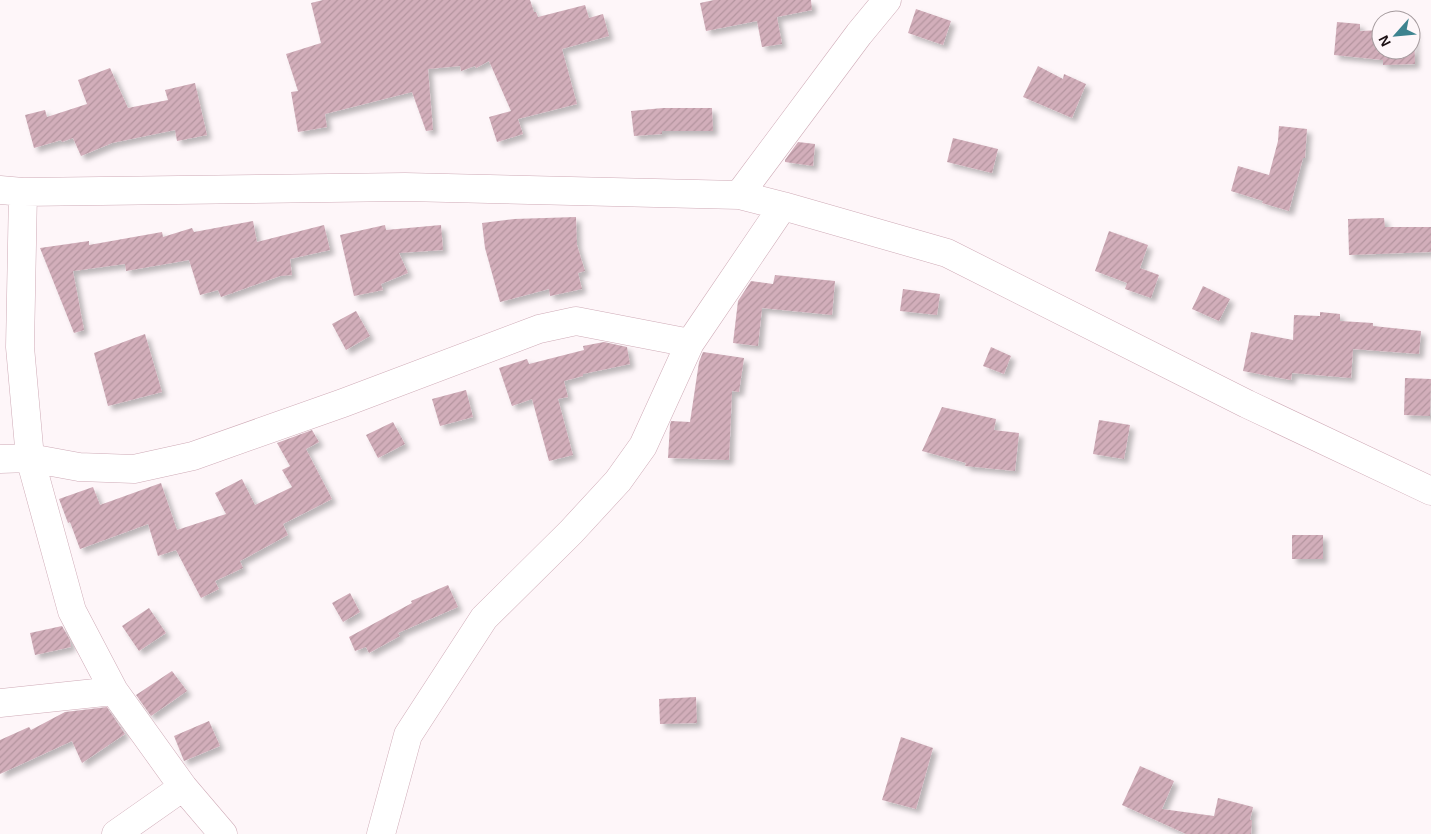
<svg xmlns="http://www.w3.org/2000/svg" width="1431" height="834" font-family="Arial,sans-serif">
<defs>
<pattern id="building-hatch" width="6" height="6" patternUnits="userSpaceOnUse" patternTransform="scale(1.25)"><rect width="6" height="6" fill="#d2aeba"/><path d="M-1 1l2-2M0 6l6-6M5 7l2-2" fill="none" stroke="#b4959f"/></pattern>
<filter id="shadow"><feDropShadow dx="4.5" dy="4.5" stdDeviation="2.5" flood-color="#0004"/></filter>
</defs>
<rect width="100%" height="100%" fill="#fef6f9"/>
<path fill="url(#building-hatch)" filter="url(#shadow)" d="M 323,0 L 530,0 L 534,12 L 536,12 L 538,17 L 585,5 L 589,18 L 603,14 L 609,36 L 562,49 L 577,104 L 518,119 L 523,134 L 497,142 L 489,117 L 511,111 L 489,61 L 476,68 L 475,66 L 461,71 L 460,66 L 428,69 L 433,130 L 426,131 L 412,92 L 325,114 L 327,127 L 298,132 L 291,92 L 298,91 L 286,54 L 321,43 L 311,3 Z
M 714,0 L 811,0 L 812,10 L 777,17 L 782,44 L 762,47 L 757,21 L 706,31 L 700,3 Z
M 916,9 L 951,21 L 943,45 L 908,33 Z
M 1337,22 L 1360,24 L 1360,31 L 1381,30 L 1381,50 L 1411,50 L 1411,29 L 1414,28 L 1415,64 L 1383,65 L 1383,60 L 1334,55 Z
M 1038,66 L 1063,79 L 1064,74 L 1086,84 L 1072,118 L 1023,97 Z
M 110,68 L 128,108 L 168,100 L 165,90 L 195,83 L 207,135 L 177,141 L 175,130 L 112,143 L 81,156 L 73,138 L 62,142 L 61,140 L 34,148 L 25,115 L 45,110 L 47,117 L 87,104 L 78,80 Z
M 663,108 L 712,108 L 713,131 L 662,131 L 662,134 L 634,136 L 631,111 Z
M 1279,126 L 1307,129 L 1305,158 L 1303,158 L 1289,211 L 1262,203 L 1263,201 L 1231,191 L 1238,166 L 1269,175 L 1278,141 Z
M 953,138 L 998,149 L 992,173 L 947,162 Z
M 798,142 L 815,144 L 813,166 L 785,162 L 785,160 Z
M 576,217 L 577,245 L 585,271 L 578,273 L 582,289 L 550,296 L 549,289 L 500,302 L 485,248 L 482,223 L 514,219 Z
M 1384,218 L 1385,227 L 1431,227 L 1431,252 L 1349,255 L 1348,219 Z
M 253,221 L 257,242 L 324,225 L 330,250 L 290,259 L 292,275 L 280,276 L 221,297 L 218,290 L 200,295 L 189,260 L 126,271 L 125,264 L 73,271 L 84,330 L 74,333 L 40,248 L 89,241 L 89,245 L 162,232 L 163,237 L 192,228 L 194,232 Z
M 385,225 L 386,230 L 441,225 L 443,250 L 399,253 L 408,273 L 381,284 L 383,290 L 354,296 L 340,235 Z
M 1109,231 L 1148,245 L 1140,268 L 1159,275 L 1151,298 L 1125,289 L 1127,283 L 1095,271 Z
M 775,275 L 835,281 L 832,315 L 762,308 L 758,346 L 733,343 L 738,301 L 751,281 L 773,284 Z
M 1203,286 L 1230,299 L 1219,321 L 1192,309 Z
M 903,289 L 940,294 L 937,315 L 900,311 Z
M 356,311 L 370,336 L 346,350 L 332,324 Z
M 1320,312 L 1340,314 L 1340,321 L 1373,323 L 1373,326 L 1421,331 L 1419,354 L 1353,349 L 1351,378 L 1292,373 L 1291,380 L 1243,371 L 1251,332 L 1293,340 L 1294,315 L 1320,316 Z
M 145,334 L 162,392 L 108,406 L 94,353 Z
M 604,342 L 627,347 L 630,364 L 583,374 L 583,376 L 564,381 L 568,397 L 558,399 L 573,455 L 549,461 L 532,399 L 512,406 L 499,368 L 527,359 L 529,364 L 584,350 L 583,346 Z
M 991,347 L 1011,356 L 1004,374 L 983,366 Z
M 703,352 L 744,358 L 739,392 L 732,391 L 729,460 L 668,458 L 670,425 L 671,421 L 690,422 L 699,362 Z
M 1405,378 L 1431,379 L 1430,416 L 1404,415 Z
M 466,390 L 473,417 L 440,426 L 432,399 Z
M 942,407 L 996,419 L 994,430 L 1019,433 L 1015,471 L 965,466 L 966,463 L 922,451 Z
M 1099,420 L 1130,425 L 1124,459 L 1093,454 Z
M 393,422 L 405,444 L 378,458 L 366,435 Z
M 312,430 L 319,442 L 306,449 L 332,499 L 283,524 L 288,535 L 240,561 L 243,568 L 215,581 L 219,589 L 201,598 L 176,550 L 158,556 L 148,524 L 80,549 L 70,522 L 68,523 L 59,499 L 93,487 L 100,505 L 161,483 L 177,530 L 226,514 L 215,493 L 242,479 L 255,505 L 292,487 L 282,470 L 290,466 L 277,443 Z
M 1292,535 L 1323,535 L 1323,559 L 1292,559 Z
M 448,585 L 458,607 L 398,633 L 400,636 L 369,653 L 366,647 L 355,651 L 349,637 L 412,603 L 411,601 Z
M 350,593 L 360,612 L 343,622 L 332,603 Z
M 149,608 L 166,633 L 139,651 L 122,626 Z
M 62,626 L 70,640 L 71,647 L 35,655 L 30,633 Z
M 172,671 L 187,691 L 151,716 L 136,695 Z
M 696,697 L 697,723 L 660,724 L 659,699 Z
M 107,707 L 125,734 L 82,763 L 72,741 L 0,774 L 0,740 L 29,727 L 31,730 L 65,712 Z
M 209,721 L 220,746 L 184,761 L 174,736 Z
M 901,737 L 933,748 L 916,809 L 882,800 Z
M 1140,766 L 1174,781 L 1162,809 L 1214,816 L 1218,798 L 1253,807 L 1250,820 L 1252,820 L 1251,834 L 1186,834 L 1122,805 Z"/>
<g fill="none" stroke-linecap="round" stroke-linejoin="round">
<g stroke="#cfabb7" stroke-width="29">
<path id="minor" d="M 0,190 L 23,192 L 405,187 L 739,195 L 783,206 L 947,253 L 1247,404 L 1431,491
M 23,192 L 20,347 L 30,458 L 72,611 L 114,691 L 183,787 L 223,834
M 739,195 L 859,34 L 887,0
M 0,459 L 30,458 L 79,467 L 134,469 L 193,456 L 343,403 L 539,329 L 576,321 L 690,343
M 0,703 L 114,691
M 116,834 L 183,787
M 381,834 L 408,735 L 484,618 L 571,532 L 618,481 L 643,446 L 690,343 L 783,206"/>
</g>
<use href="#minor" stroke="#fff" stroke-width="28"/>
</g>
<g transform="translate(1396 35) rotate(243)"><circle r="24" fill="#fef6f9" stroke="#a49a9d"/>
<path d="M0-4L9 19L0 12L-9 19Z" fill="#3d838f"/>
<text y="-8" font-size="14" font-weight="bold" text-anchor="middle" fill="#1c1014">N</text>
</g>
</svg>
